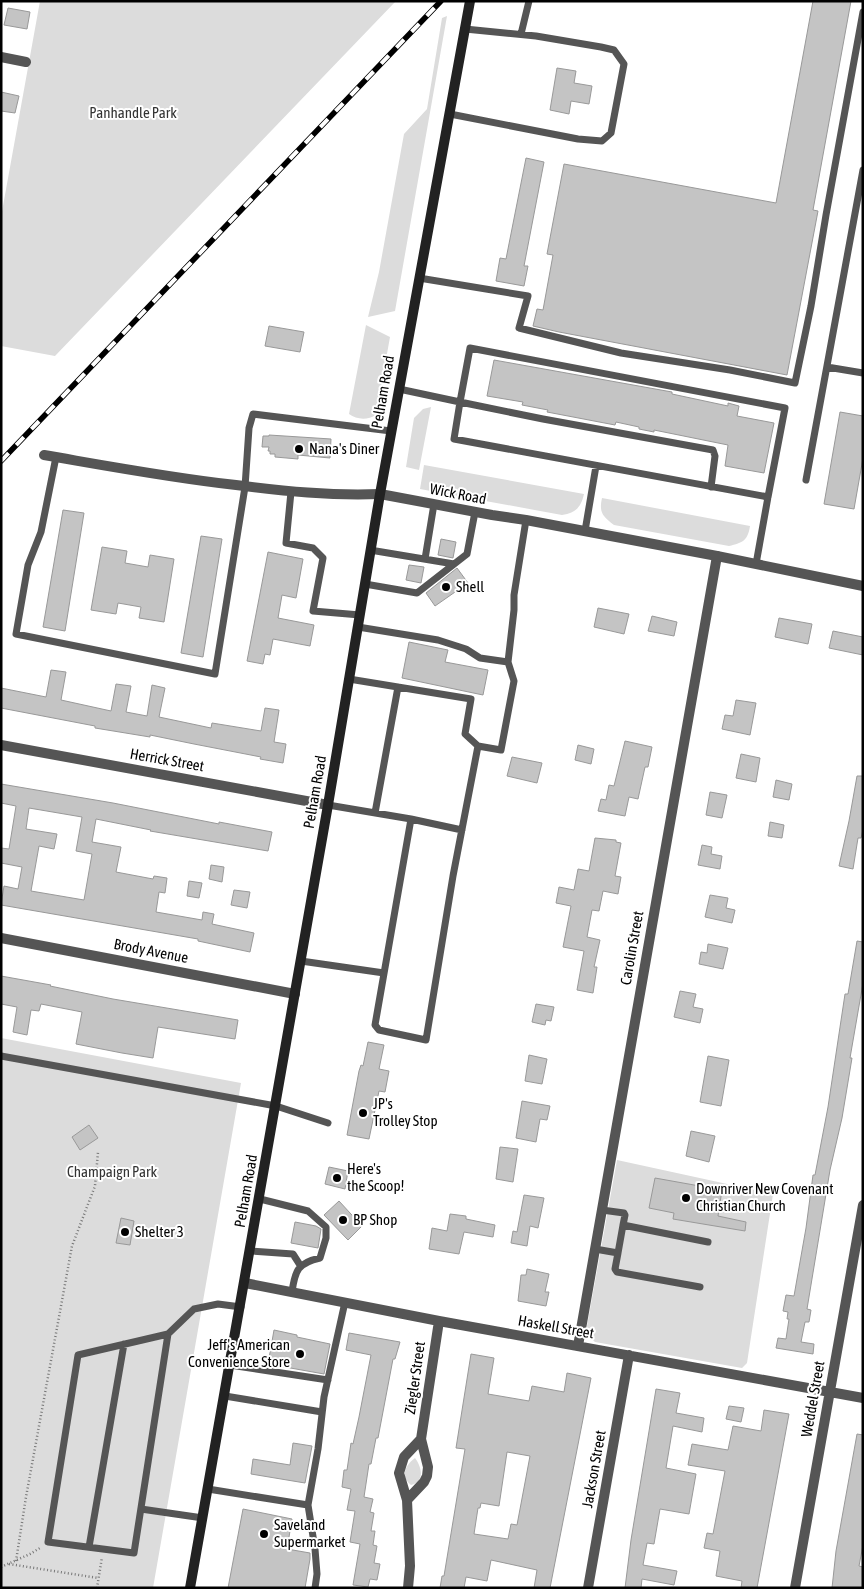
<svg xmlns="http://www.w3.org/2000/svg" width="864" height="1589" font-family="'Asap Condensed',sans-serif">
<rect width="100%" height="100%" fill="#fff"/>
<path fill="#dcdcdc" d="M 40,1 L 396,1 L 55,356 L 1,346 L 1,217 Z
M 447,16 L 395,311 L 368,317 L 379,272 L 404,134 L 427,109 L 442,18 Z
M 366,325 L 390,337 L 376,415 C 368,420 357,420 349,414 Z
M 431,407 L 419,470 L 406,467 L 414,418 L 423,409 Z
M 424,465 L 584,494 C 581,507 576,513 562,515 L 420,489 Z
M 602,498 L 750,526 C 748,540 743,543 729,546 L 614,525 C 602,516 599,512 602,498 Z
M 1,1038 L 241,1083 L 153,1588 L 1,1588 Z
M 617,1160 L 773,1194 L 747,1363 L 742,1368 L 595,1342 L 589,1336 L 587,1326 Z
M 415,1458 C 422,1467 425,1482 411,1485 C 400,1477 405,1465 415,1458 Z"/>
<path fill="#c4c4c4" stroke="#999" fill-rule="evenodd" d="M 813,1 L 851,1 L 813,210 L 818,211 L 787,375 L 559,332 L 533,326 L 537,309 L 543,310 L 553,255 L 547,254 L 564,164 L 776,203 Z
M 8,8 L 30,12 L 27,29 L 4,25 Z
M 557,68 L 576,71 L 574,83 L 592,86 L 589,104 L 571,101 L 569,114 L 550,110 Z
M 1,92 L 19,96 L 15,113 L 1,111 Z
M 526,158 L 544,162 L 524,266 L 528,266 L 524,286 L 496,281 L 500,258 L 506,259 Z
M 269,326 L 304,332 L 300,352 L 265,346 Z
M 494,360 L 672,392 L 672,394 L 728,406 L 728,403 L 739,406 L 737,416 L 774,423 L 764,473 L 725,466 L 728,445 L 654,430 L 654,432 L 639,429 L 639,427 L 616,422 L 615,425 L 547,412 L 548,410 L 522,405 L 523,402 L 487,396 Z
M 840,412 L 863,416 L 863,458 L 854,509 L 824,504 Z
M 269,435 L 331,439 L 330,458 L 298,455 L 298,459 L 275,457 L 275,454 L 270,454 L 270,451 L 268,451 L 269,447 L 262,447 L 263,436 L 269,436 Z
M 63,510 L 84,513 L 65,631 L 43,627 Z
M 201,536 L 222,539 L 203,657 L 181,653 Z
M 441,539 L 456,542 L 453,558 L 438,555 Z
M 102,547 L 127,551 L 125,563 L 148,567 L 150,555 L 174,559 L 164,622 L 139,618 L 141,607 L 118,603 L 116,614 L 91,610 Z
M 268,552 L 303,559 L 296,598 L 282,595 L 278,618 L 314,625 L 310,646 L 273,639 L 270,655 L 265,654 L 263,664 L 247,661 Z
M 409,565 L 424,567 L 421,583 L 406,580 Z
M 457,568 L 468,583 L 435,606 L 426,593 Z
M 598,608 L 629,614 L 624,634 L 594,627 Z
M 652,616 L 677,622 L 674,636 L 648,631 Z
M 779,618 L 812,624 L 808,644 L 775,637 Z
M 833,631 L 863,637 L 863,655 L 829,648 Z
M 409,642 L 448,650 L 445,662 L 488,670 L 483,695 L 402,678 Z
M 51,670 L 66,672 L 61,700 L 111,711 L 116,684 L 131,686 L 126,712 L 147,716 L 152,685 L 165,688 L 159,717 L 211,728 L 212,723 L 261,731 L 265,708 L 279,710 L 274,742 L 286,744 L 283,763 L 260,759 L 261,757 L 194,744 L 150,735 L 150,737 L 95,728 L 95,726 L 1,708 L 1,688 L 46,697 Z
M 736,700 L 756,703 L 750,735 L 722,729 L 725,715 L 733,716 Z
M 625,741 L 652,747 L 648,767 L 645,767 L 638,799 L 629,797 L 625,816 L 598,811 L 601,799 L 606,800 L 609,785 L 614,786 Z
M 578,745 L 594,749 L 591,764 L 575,760 Z
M 741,754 L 760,758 L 756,782 L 736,778 Z
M 512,757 L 542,763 L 537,783 L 507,776 Z
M 857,776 L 863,776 L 863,830 L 861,838 L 858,838 L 853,869 L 839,866 L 849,821 Z
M 776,780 L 792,784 L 789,800 L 773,797 Z
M 1,784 L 113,803 L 219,824 L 219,822 L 272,832 L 268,851 L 150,831 L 151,830 L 96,819 L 92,842 L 121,847 L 116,872 L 153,879 L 154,876 L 167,878 L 165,893 L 159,892 L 156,912 L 202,920 L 203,912 L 214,914 L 212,924 L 254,933 L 250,952 L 198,941 L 198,939 L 1,905 L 4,886 L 18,889 L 22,867 L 1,863 L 1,848 L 9,849 L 16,806 L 1,803 ZM 29,808 L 82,817 L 76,851 L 92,854 L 84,900 L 31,891 L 39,846 L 54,849 L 57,834 L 26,829 Z
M 710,792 L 727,795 L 722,818 L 706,815 Z
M 770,822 L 784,825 L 782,838 L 768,836 Z
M 595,838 L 616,840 L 616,842 L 621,843 L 615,876 L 621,877 L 618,894 L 603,891 L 599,911 L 592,910 L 587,937 L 600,940 L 594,967 L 597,967 L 593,993 L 577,990 L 584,951 L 563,947 L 571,906 L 556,903 L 559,887 L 574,890 L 578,869 L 589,871 Z
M 702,845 L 712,847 L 711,854 L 722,856 L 720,869 L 698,865 Z
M 211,865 L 224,867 L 222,882 L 209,879 Z
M 189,881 L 202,883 L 199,898 L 187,896 Z
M 234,890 L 250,892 L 247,908 L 231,905 Z
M 710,895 L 728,898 L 726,908 L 735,910 L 732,923 L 705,917 Z
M 857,941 L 863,942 L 863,983 L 850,1058 L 852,1058 L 842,1118 L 830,1170 L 807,1309 L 811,1310 L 809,1322 L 805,1322 L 801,1342 L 814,1344 L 813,1354 L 776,1348 L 778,1338 L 786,1339 L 789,1319 L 787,1319 L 788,1312 L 783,1311 L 786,1295 L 794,1296 L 806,1228 L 813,1175 L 815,1175 L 828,1107 L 845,994 L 848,994 Z
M 708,944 L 728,948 L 723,969 L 699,964 L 701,952 L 707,953 Z
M 1,976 L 51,985 L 50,986 L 113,999 L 238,1020 L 235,1039 L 158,1027 L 153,1058 L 122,1053 L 76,1044 L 82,1012 L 41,1004 L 39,1011 L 31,1010 L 27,1035 L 13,1032 L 17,1007 L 1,1004 Z
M 680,991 L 696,994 L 693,1007 L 703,1009 L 700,1023 L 674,1017 Z
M 536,1004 L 554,1007 L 551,1021 L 546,1020 L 545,1025 L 532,1022 Z
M 368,1042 L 384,1045 L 379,1069 L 389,1071 L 385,1092 L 379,1091 L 369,1139 L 347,1135 L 359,1071 L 361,1065 L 363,1066 Z
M 529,1055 L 547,1059 L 542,1084 L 525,1081 Z
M 708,1056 L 729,1060 L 721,1106 L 700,1102 Z
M 522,1101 L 550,1106 L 547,1120 L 540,1119 L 536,1142 L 516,1138 Z
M 89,1125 L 98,1138 L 80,1150 L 72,1137 Z
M 691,1131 L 715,1136 L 709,1162 L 686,1156 Z
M 500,1147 L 518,1149 L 513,1182 L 496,1179 Z
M 329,1167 L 348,1171 L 345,1189 L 325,1184 Z
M 655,1178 L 722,1190 L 718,1216 L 746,1222 L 745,1231 L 673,1219 L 674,1213 L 649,1208 Z
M 524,1195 L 544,1198 L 538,1228 L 530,1226 L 527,1246 L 511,1243 L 513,1231 L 517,1232 Z
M 339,1201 L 362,1226 L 348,1240 L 324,1215 Z
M 450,1214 L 466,1216 L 466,1219 L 495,1225 L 493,1237 L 464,1232 L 459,1254 L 429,1249 L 432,1228 L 447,1231 Z
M 121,1218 L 134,1221 L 130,1245 L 116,1243 Z
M 295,1222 L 316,1226 L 321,1229 L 318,1248 L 291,1243 Z
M 527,1269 L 549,1274 L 545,1292 L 549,1292 L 546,1306 L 518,1301 L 521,1275 L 526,1275 Z
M 274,1330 L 297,1335 L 297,1337 L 330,1344 L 324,1374 L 268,1364 Z
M 349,1333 L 400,1342 L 395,1359 L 393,1359 L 378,1438 L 376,1438 L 371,1464 L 369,1464 L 364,1497 L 373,1499 L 370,1512 L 374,1513 L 371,1531 L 375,1531 L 373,1545 L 377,1546 L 374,1563 L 380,1564 L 377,1580 L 370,1579 L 368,1587 L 353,1585 L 360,1544 L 350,1542 L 355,1511 L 347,1510 L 351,1489 L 342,1487 L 344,1470 L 347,1470 L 351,1443 L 353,1444 L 359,1417 L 371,1355 L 346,1350 Z
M 471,1354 L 494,1358 L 488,1394 L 529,1401 L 532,1386 L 564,1392 L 567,1373 L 591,1378 L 550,1588 L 534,1588 L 537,1570 L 491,1560 L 487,1581 L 466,1577 L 464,1588 L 440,1588 L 442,1576 L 444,1576 L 465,1449 L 456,1448 ZM 507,1452 L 530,1456 L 517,1525 L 511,1524 L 508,1539 L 474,1534 L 478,1508 L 480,1508 L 481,1503 L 499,1506 Z
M 656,1389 L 680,1393 L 676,1413 L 704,1418 L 702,1432 L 673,1426 L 666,1468 L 696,1474 L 689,1514 L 660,1509 L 654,1544 L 647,1543 L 643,1565 L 677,1571 L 674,1585 L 642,1579 L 641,1588 L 625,1588 L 631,1540 Z
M 729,1406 L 744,1408 L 741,1422 L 726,1419 Z
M 764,1410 L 789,1414 L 757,1588 L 741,1588 L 742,1581 L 716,1576 L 720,1551 L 704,1548 L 707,1533 L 713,1534 L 725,1471 L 688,1465 L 692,1444 L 728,1450 L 733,1426 L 761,1431 Z
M 857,1434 L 863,1435 L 863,1545 L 859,1566 L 863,1567 L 863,1588 L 832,1588 L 836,1551 Z
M 293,1443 L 312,1446 L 305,1483 L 251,1474 L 253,1459 L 290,1465 Z
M 243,1509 L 292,1519 L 287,1549 L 310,1553 L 310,1559 L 305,1588 L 228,1588 Z"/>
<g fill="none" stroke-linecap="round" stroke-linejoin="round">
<path stroke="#777" stroke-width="2.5" stroke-dasharray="1 2.5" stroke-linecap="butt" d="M 16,1561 L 26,1497 L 72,1246 L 95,1186 L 98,1152
M 9,1564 L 98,1578
M 1,1567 L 30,1554 L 40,1548
M 97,1588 L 102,1557"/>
<path stroke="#555" stroke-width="7" d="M 521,34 L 529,1
M 450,114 L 578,139 L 602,141 L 611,133 L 624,64 L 614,50 L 601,47 L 536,36 L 465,29
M 419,278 L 528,296 L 519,328 L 621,353 L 730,370 L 795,383 L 811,306 L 826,215 L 863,12
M 827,367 L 863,373
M 399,389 L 460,402 L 454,439 L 768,497 L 785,408 L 470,348 L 460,402 L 543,419 L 713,450 L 715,456 L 711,487
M 56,457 L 41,532 L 28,565 L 16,634 L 215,674 L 245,487 L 249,428 L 253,414 L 391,431
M 806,480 L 863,170
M 291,492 L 286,543 L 313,548 L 323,558 L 313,611 L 360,615
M 585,531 L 596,466
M 370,550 L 454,564
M 425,559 L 434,504
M 756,564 L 768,497
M 365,584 L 417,593 L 467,554 L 475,512
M 358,627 L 438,640 L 466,649 L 480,658 L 508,662
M 349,679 L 471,699 L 465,734 L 478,746
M 328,805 L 411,819 L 375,1025 L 379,1030 L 426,1040 L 453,876 L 478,746 L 501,750 L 514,681 L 508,662 L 514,610 L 514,595 L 526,520
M 375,813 L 398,687
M 411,819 L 462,830
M 301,961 L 384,973
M 1,1056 L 276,1106 L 328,1123
M 260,1199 L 308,1211 L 326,1227 L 326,1238 L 320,1258 C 298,1263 295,1270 292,1292
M 602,1210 L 624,1213 L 625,1215 L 623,1225
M 595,1249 L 618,1253 L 615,1269 L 617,1272 L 700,1287
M 251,1251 L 293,1254 L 300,1265
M 618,1253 L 623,1225 L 708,1242
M 168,1334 L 134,1553 L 48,1542 L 78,1355 Z
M 168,1334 L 194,1309 L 218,1304 L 241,1307
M 230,1365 L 328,1380
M 225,1396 L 322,1412
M 208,1489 L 308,1505
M 141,1509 L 203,1518
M 89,1547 L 124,1344
M 315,1588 L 317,1574 L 315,1549 L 308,1505 L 318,1449 L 324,1397 L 345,1302"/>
<path stroke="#555" stroke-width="10" d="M 1,57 L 26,62
M 44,455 C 108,466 172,478 236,485 C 284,491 331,496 380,494
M 1,745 L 328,805
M 1,938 L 295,994
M 245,1283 L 439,1321 L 863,1398
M 578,1346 L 717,556
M 407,1500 L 424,1482 L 427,1476 L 428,1467 L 421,1439 L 439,1321
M 408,1588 L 410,1566 L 407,1500 L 399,1473 L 404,1457 L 421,1439
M 588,1588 L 629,1355
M 795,1588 L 863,1205"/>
<path stroke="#555" stroke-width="10" d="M 380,494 L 492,515 L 526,520 L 717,556 L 863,586"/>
<path stroke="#222" stroke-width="10" d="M 190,1588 L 328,805 L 380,494 L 470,1"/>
<g stroke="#000" stroke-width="5.5">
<path id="rail" d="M 1,461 L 441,1"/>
</g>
<use href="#rail" stroke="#fff" stroke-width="4" stroke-dasharray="11" stroke-linecap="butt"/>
</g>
<g fill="#000" stroke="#fff" stroke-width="2">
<circle cx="299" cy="449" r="5"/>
<circle cx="446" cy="587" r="5"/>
<circle cx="363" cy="1113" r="5"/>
<circle cx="337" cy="1178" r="5"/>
<circle cx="686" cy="1198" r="5"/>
<circle cx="343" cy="1220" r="5"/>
<circle cx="125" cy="1232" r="5"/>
<circle cx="300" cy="1354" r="5"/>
<circle cx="264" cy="1534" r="5"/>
</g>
<g text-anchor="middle" stroke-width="4" stroke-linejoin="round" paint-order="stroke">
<g font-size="15" fill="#333" stroke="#fff">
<text x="133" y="118">Panhandle Park</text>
<text x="112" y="1177">Champaign Park</text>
</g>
<g font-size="15" fill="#000" stroke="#fff">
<text transform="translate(383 392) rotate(-80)" y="5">Pelham Road</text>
<text transform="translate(458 494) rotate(11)" y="5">Wick Road</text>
<text transform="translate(167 760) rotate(10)" y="5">Herrick Street</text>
<text transform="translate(315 792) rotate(-80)" y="5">Pelham Road</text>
<text transform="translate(632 948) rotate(-80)" y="5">Carolin Street</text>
<text transform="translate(151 951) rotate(11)" y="5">Brody Avenue</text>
<text transform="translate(246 1191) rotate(-80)" y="5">Pelham Road</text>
<text transform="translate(556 1327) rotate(10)" y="5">Haskell Street</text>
<text transform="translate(415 1378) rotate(-82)" y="5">Ziegler Street</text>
<text transform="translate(813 1399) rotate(-80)" y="5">Weddel Street</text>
<text transform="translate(594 1469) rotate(-80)" y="5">Jackson Street</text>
</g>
<g font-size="15" fill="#000" stroke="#fff" text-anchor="start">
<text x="309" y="454">Nana's Diner</text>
<text x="456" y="592">Shell</text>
<text x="373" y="1109">JP's<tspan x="373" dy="17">Trolley Stop</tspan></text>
<text x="347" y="1174">Here's<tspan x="347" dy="17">the Scoop!</tspan></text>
<text x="696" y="1194">Downriver New Covenant<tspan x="696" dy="17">Christian Church</tspan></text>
<text x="353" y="1225">BP Shop</text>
<text x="135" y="1237">Shelter 3</text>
<text x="290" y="1350" text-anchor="end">Jeff's American<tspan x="290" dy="17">Convenience Store</tspan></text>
<text x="274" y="1530">Saveland<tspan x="274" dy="17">Supermarket</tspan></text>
</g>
</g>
<rect width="864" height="1589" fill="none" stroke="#000000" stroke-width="5"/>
</svg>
